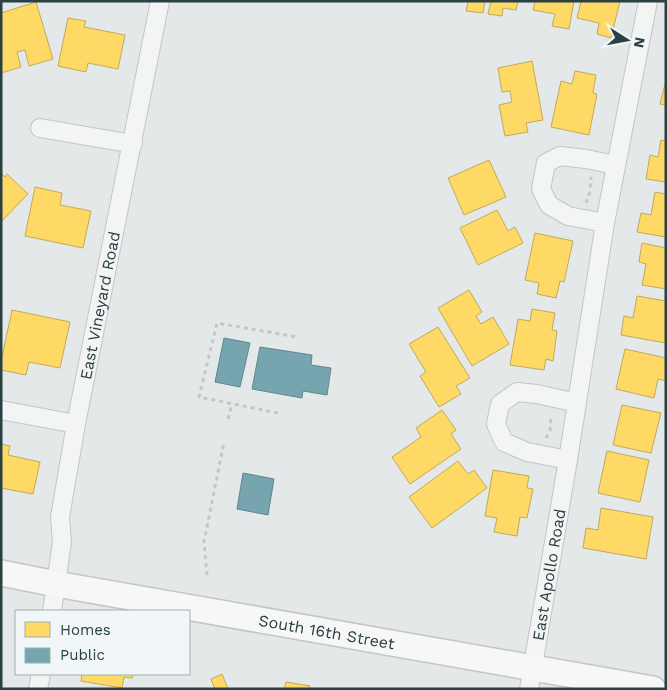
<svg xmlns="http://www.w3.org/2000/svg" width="667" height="690" font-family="'Work Sans',sans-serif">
<rect width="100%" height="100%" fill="#e4e8e8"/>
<path fill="#ffd966" stroke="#bfab5b" d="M 468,1 L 485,1 L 483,13 L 466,11 Z
M 491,1 L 518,1 L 516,10 L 503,8 L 502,16 L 488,14 Z
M 535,1 L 574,1 L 569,29 L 552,26 L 555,14 L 533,10 Z
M 581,1 L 620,1 L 611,38 L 597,34 L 599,23 L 577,18 Z
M 36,2 L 53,59 L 29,66 L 25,50 L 17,52 L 21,67 L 1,73 L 1,13 Z
M 68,18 L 86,21 L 84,27 L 125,35 L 118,69 L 88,63 L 86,72 L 58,66 Z
M 532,61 L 543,120 L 526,123 L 528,132 L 505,136 L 499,105 L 512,102 L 510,91 L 502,92 L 498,68 Z
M 575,71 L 596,75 L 593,93 L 597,94 L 589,135 L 551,127 L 561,81 L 572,84 Z
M 665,84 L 666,84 L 666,105 L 660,104 Z
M 661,140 L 666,141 L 666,182 L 646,179 L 650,155 L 658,157 Z
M 489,160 L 506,197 L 464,215 L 448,178 Z
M 1,173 L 5,177 L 7,174 L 28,194 L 1,222 Z
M 35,187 L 62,193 L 60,205 L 91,211 L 83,248 L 25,236 Z
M 655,192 L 666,194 L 666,237 L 637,232 L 641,213 L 651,215 Z
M 497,210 L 508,231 L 515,227 L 523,243 L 478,265 L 460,228 Z
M 535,233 L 573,241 L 564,282 L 560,281 L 556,298 L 537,294 L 539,283 L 525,280 Z
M 642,243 L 666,248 L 666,289 L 642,285 L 646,264 L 639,262 Z
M 469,290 L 482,312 L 476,316 L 481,324 L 493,317 L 509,344 L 472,366 L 438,308 Z
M 637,296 L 666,301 L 666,343 L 621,335 L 624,316 L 633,318 Z
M 532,309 L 555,313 L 552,330 L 557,331 L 553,361 L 546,359 L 544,370 L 510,365 L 518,319 L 530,321 Z
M 12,310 L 70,322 L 60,368 L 29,362 L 26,375 L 1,370 L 1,362 Z
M 438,327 L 470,378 L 456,386 L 461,394 L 439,407 L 420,376 L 426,372 L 409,344 Z
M 625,349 L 666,358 L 666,381 L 658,379 L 654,398 L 616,389 Z
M 622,405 L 661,413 L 651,453 L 613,445 Z
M 442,410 L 456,430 L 451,434 L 461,449 L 410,484 L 392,457 L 421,437 L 416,428 Z
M 1,444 L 10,446 L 8,455 L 40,462 L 33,494 L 1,488 Z
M 607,451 L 649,460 L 640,502 L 598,493 Z
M 458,461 L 468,474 L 474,470 L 487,488 L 432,528 L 409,497 Z
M 493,470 L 529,476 L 527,488 L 533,489 L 527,518 L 520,517 L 517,536 L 494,532 L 497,518 L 485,516 Z
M 601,508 L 653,517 L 646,559 L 583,548 L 586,528 L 598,530 Z
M 82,674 L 133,674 L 132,678 L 124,677 L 122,688 L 81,681 Z
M 222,674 L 228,689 L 215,689 L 211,679 Z
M 286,682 L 310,686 L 309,689 L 284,689 Z"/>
<path fill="#76a5af" stroke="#5f878e" d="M 224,338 L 250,343 L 240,387 L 215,382 Z
M 260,347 L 312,355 L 311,365 L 331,368 L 327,395 L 303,391 L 302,398 L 252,389 Z
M 243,473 L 274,479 L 268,515 L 237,509 Z"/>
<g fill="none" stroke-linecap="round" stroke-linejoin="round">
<g stroke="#c2c6c6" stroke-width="20">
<g id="street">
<path d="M 40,128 L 133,144"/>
<path d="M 605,223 L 568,216 L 549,205 L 541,189 L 546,163 L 560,156 L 586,159 L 615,165"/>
<path d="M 1,410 L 76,424"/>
<path d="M 568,460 L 527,452 L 504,442 L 496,424 L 500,404 L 517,392 L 537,394 L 577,403"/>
<path id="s1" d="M 52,611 L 62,542 L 60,517 L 76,424 L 160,1"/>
<path d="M 38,689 L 41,674"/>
<path id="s2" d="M 529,689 L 568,460 L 605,223 L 648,1"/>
</g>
</g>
<g stroke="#c2c6c6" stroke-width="28">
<g id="secondary">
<path id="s3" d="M 1,573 L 56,584 L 653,689"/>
</g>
</g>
<path stroke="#c3c7c7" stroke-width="3" stroke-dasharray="4 4" stroke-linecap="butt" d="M 586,203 L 590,192 L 591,177
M 278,413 L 199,397 L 217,323 L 297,337
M 228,419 L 232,404
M 546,438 L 550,431 L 551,415
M 207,575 L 204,542 L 224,442"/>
<use href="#street" stroke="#f3f5f5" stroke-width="18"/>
<use href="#secondary" stroke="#f7f7f7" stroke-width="25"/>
</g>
<g text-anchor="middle" stroke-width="5" stroke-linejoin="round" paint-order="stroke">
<g font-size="16" fill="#2a4042" stroke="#f1f7f8">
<text dy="6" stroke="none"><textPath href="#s1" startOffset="310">East Vineyard Road</textPath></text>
<text dy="6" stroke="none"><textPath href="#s2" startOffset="116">East Apollo Road</textPath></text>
<text dy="6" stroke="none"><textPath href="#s3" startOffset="331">South 16th Street</textPath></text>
</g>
</g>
<rect width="667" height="690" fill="none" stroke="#2a4042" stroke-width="5"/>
<rect x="15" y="610" width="175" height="65" fill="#f1f7f8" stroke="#a1aeaf"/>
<rect x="25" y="622" width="25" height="15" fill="#ffd966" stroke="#a1aeaf"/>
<text x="60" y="635" font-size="15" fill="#2a4042">Homes</text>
<rect x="25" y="648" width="25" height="15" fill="#76a5af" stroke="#a1aeaf"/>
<text x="60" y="660" font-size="15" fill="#2a4042">Public</text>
<g transform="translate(627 40) rotate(101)" stroke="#f1f7f8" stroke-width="4" paint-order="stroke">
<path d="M0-4L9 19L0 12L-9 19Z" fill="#2a4042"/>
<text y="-8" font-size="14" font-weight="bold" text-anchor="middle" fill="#2a4042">N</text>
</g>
</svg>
